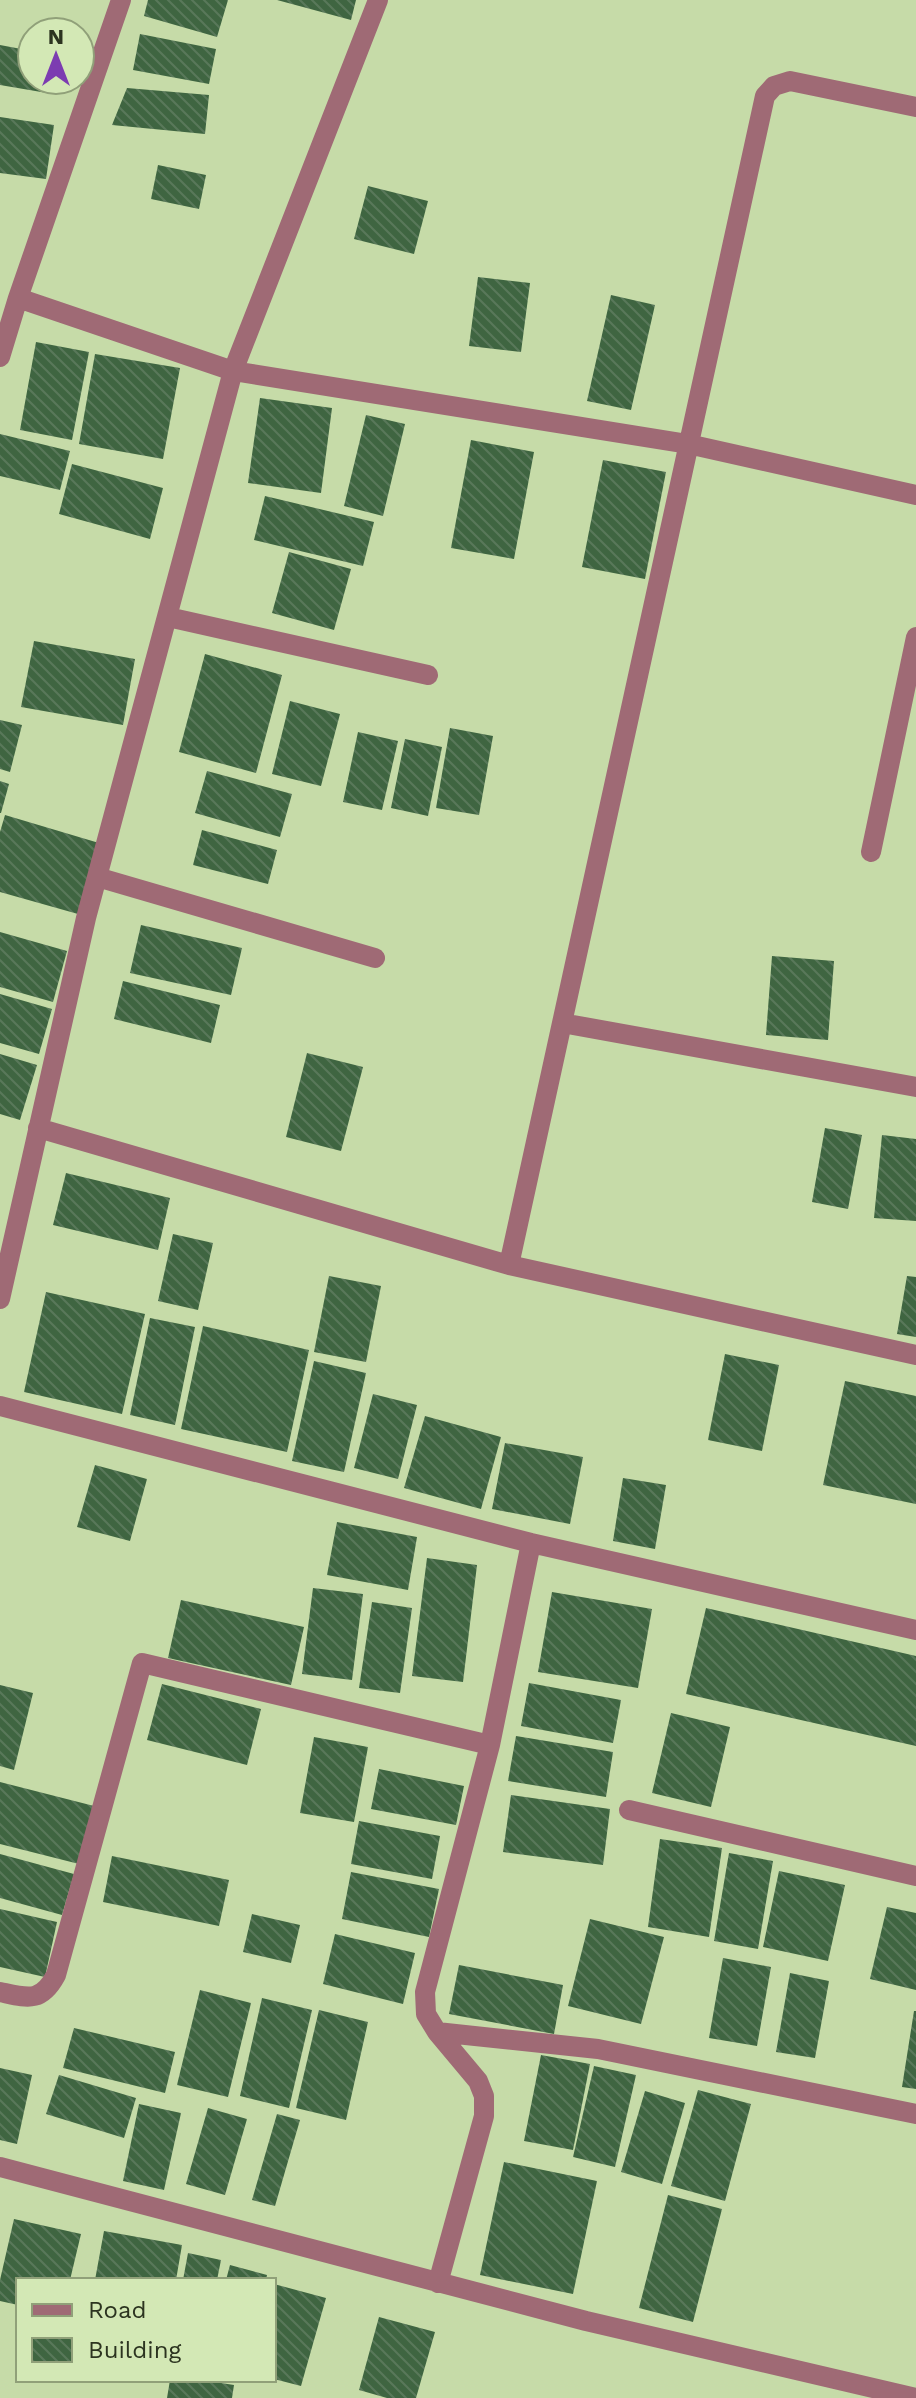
<svg xmlns="http://www.w3.org/2000/svg" width="916" height="2398" font-family="'Work Sans',sans-serif">
<defs>
<pattern id="building-back-hatch" width="6" height="6" patternUnits="userSpaceOnUse" patternTransform="scale(2)"><rect width="6" height="6" fill="#3f6541"/><path d="M-1 5l2 2M0 0l6 6M5-1l2 2" fill="none" stroke="#59785a"/></pattern>
</defs>
<rect width="100%" height="100%" fill="#c6dba8"/>
<path fill="url(#building-back-hatch)" d="M 148,0 L 228,0 L 217,37 L 144,16 Z
M 277,0 L 356,0 L 351,20 Z
M 140,34 L 216,49 L 209,84 L 133,70 Z
M 0,45 L 32,51 L 32,80 L 55,80 L 53,94 L 0,85 Z
M 127,88 L 209,95 L 205,134 L 112,125 Z
M 0,117 L 54,125 L 46,179 L 0,173 Z
M 158,165 L 206,175 L 199,209 L 151,199 Z
M 368,186 L 428,201 L 414,254 L 354,239 Z
M 478,277 L 530,283 L 521,352 L 469,346 Z
M 611,295 L 655,305 L 631,410 L 587,401 Z
M 36,342 L 89,352 L 72,440 L 20,430 Z
M 95,354 L 180,368 L 163,459 L 79,444 Z
M 260,398 L 332,408 L 321,493 L 248,483 Z
M 366,415 L 405,424 L 383,516 L 344,506 Z
M 0,434 L 70,451 L 60,490 L 0,476 Z
M 471,440 L 534,452 L 514,559 L 451,548 Z
M 603,460 L 666,472 L 645,579 L 582,567 Z
M 72,464 L 163,488 L 150,539 L 59,514 Z
M 265,496 L 374,522 L 363,566 L 254,540 Z
M 289,552 L 351,569 L 334,630 L 272,613 Z
M 34,641 L 135,659 L 123,725 L 21,707 Z
M 205,654 L 282,675 L 256,773 L 179,752 Z
M 290,701 L 340,714 L 321,786 L 272,774 Z
M 0,720 L 22,725 L 10,772 L 0,769 Z
M 450,728 L 493,736 L 479,815 L 436,808 Z
M 358,732 L 398,741 L 382,810 L 343,802 Z
M 405,739 L 442,747 L 428,816 L 391,808 Z
M 207,771 L 292,794 L 280,837 L 195,813 Z
M 0,781 L 9,784 L 1,813 L 0,813 Z
M 5,815 L 99,843 L 78,914 L 0,892 L 0,832 Z
M 202,830 L 277,850 L 268,884 L 193,865 Z
M 141,925 L 242,948 L 231,995 L 130,973 Z
M 0,932 L 67,951 L 53,1002 L 0,987 Z
M 772,956 L 834,961 L 828,1040 L 766,1035 Z
M 123,981 L 220,1005 L 211,1043 L 114,1019 Z
M 0,994 L 52,1009 L 39,1054 L 0,1043 Z
M 307,1053 L 363,1067 L 341,1151 L 286,1137 Z
M 0,1054 L 37,1065 L 20,1120 L 0,1114 Z
M 825,1128 L 862,1135 L 848,1209 L 812,1202 Z
M 882,1135 L 916,1139 L 916,1221 L 874,1218 Z
M 66,1173 L 170,1198 L 158,1250 L 53,1225 Z
M 173,1234 L 213,1243 L 198,1310 L 158,1301 Z
M 329,1276 L 381,1286 L 366,1362 L 314,1352 Z
M 907,1276 L 916,1277 L 916,1337 L 897,1334 Z
M 46,1292 L 145,1314 L 122,1414 L 24,1392 Z
M 150,1318 L 195,1327 L 175,1425 L 130,1415 Z
M 203,1326 L 309,1350 L 287,1452 L 181,1429 Z
M 725,1354 L 779,1365 L 762,1451 L 708,1440 Z
M 314,1361 L 366,1373 L 344,1472 L 292,1461 Z
M 845,1381 L 916,1396 L 916,1504 L 823,1485 Z
M 373,1394 L 417,1405 L 398,1479 L 354,1468 Z
M 425,1416 L 501,1437 L 481,1509 L 404,1488 Z
M 505,1443 L 583,1457 L 570,1524 L 492,1509 Z
M 95,1465 L 147,1479 L 130,1541 L 77,1527 Z
M 623,1478 L 666,1485 L 655,1549 L 613,1541 Z
M 337,1522 L 417,1537 L 408,1590 L 327,1575 Z
M 427,1558 L 477,1565 L 463,1682 L 412,1676 Z
M 313,1588 L 363,1594 L 352,1680 L 302,1674 Z
M 552,1592 L 652,1609 L 638,1688 L 538,1672 Z
M 181,1600 L 304,1627 L 291,1685 L 168,1658 Z
M 372,1602 L 412,1608 L 400,1693 L 359,1688 Z
M 706,1608 L 916,1656 L 916,1746 L 686,1694 Z
M 529,1683 L 621,1700 L 613,1743 L 521,1726 Z
M 162,1684 L 261,1709 L 247,1765 L 147,1740 Z
M 0,1685 L 33,1693 L 14,1770 L 0,1766 Z
M 671,1713 L 730,1727 L 711,1807 L 652,1793 Z
M 516,1736 L 613,1752 L 606,1797 L 508,1781 Z
M 314,1737 L 368,1747 L 354,1822 L 300,1813 Z
M 379,1769 L 464,1786 L 456,1825 L 371,1809 Z
M 0,1782 L 98,1807 L 83,1865 L 0,1844 Z
M 511,1795 L 610,1809 L 603,1865 L 503,1852 Z
M 359,1821 L 440,1836 L 432,1879 L 351,1864 Z
M 660,1839 L 722,1848 L 709,1937 L 648,1927 Z
M 729,1853 L 773,1861 L 758,1949 L 714,1941 Z
M 0,1854 L 74,1874 L 62,1915 L 0,1898 Z
M 112,1856 L 229,1880 L 219,1926 L 103,1902 Z
M 779,1871 L 845,1885 L 828,1961 L 763,1947 Z
M 351,1872 L 439,1889 L 429,1937 L 342,1919 Z
M 887,1907 L 916,1913 L 916,1990 L 870,1979 Z
M 0,1909 L 57,1922 L 45,1977 L 0,1967 Z
M 252,1914 L 300,1925 L 291,1963 L 243,1952 Z
M 590,1919 L 664,1937 L 641,2024 L 568,2006 Z
M 335,1934 L 415,1953 L 403,2004 L 323,1984 Z
M 723,1958 L 771,1967 L 757,2046 L 709,2038 Z
M 459,1965 L 563,1985 L 554,2034 L 449,2014 Z
M 790,1973 L 829,1981 L 815,2058 L 776,2052 Z
M 200,1990 L 251,2003 L 228,2097 L 177,2085 Z
M 262,1998 L 312,2010 L 289,2108 L 240,2096 Z
M 319,2010 L 368,2022 L 346,2120 L 296,2108 Z
M 914,2011 L 916,2011 L 916,2089 L 902,2087 Z
M 74,2028 L 175,2052 L 165,2093 L 63,2068 Z
M 541,2055 L 590,2064 L 573,2150 L 524,2141 Z
M 594,2066 L 636,2075 L 615,2167 L 573,2157 Z
M 0,2068 L 32,2075 L 17,2144 L 0,2140 Z
M 59,2075 L 136,2098 L 124,2138 L 46,2114 Z
M 698,2090 L 751,2104 L 725,2201 L 671,2186 Z
M 645,2091 L 685,2103 L 662,2184 L 621,2172 Z
M 139,2104 L 181,2113 L 164,2190 L 123,2181 Z
M 208,2108 L 247,2119 L 225,2195 L 186,2184 Z
M 277,2114 L 300,2120 L 275,2206 L 252,2200 Z
M 504,2162 L 597,2181 L 573,2294 L 480,2275 Z
M 668,2195 L 722,2209 L 693,2322 L 639,2308 Z
M 14,2219 L 81,2234 L 70,2280 L 18,2280 L 18,2305 L 0,2301 L 0,2280 Z
M 104,2231 L 182,2245 L 176,2280 L 95,2280 Z
M 188,2253 L 221,2260 L 217,2280 L 183,2280 Z
M 230,2265 L 267,2275 L 266,2280 L 226,2280 Z
M 274,2284 L 326,2298 L 301,2386 L 274,2379 Z
M 379,2317 L 435,2332 L 416,2398 L 387,2398 L 359,2390 Z
M 170,2380 L 202,2380 L 234,2385 L 232,2398 L 167,2398 Z"/>
<g fill="none" stroke-linecap="round" stroke-linejoin="round">
<path stroke="#9f6a75" stroke-width="20" d="M 18,298 L 121,0
M 0,357 L 18,298 L 233,371 L 688,444 L 916,495
M 168,617 L 428,675
M 871,852 L 916,637
M 97,877 L 375,958
M 562,1023 L 916,1087
M 38,1128 L 509,1265 L 916,1355
M 509,1265 L 765,96 L 774,86 L 790,81 L 916,107
M 0,1299 L 86,918 L 233,371 L 378,0
M 0,1406 L 531,1543 L 916,1630
M 629,1810 L 916,1876
M 0,1992 C 28,1998 41,2003 56,1975 L 142,1663 L 490,1745
M 437,2032 L 598,2049 L 916,2114
M 0,2167 L 586,2321 L 916,2398
M 438,2283 L 484,2116 L 484,2096 L 478,2081 L 437,2032 L 426,2014 L 425,1992 L 490,1745 L 531,1543"/>
</g>
<rect x="16" y="2278" width="260" height="104" fill="#d3e8b5" stroke="#90a079" stroke-width="2"/>
<rect x="32" y="2304" width="40" height="12" fill="#9f6a75" stroke="#90a079" stroke-width="2"/>
<text x="88" y="2318" font-size="24" fill="#2c3420">Road</text>
<rect x="32" y="2338" width="40" height="24" fill="url(#building-back-hatch)" stroke="#90a079" stroke-width="2"/>
<text x="88" y="2358" font-size="24" fill="#2c3420">Building</text>
<g transform="translate(56 56)"><circle r="38" fill="#d3e8b5" stroke="#90a079" stroke-width="2"/>
<path d="M0-6L14 30L0 20L-14 30Z" fill="#7c3cb1"/>
<text y="-12" font-size="22" font-weight="bold" text-anchor="middle" fill="#2c3420">N</text>
</g>
</svg>
